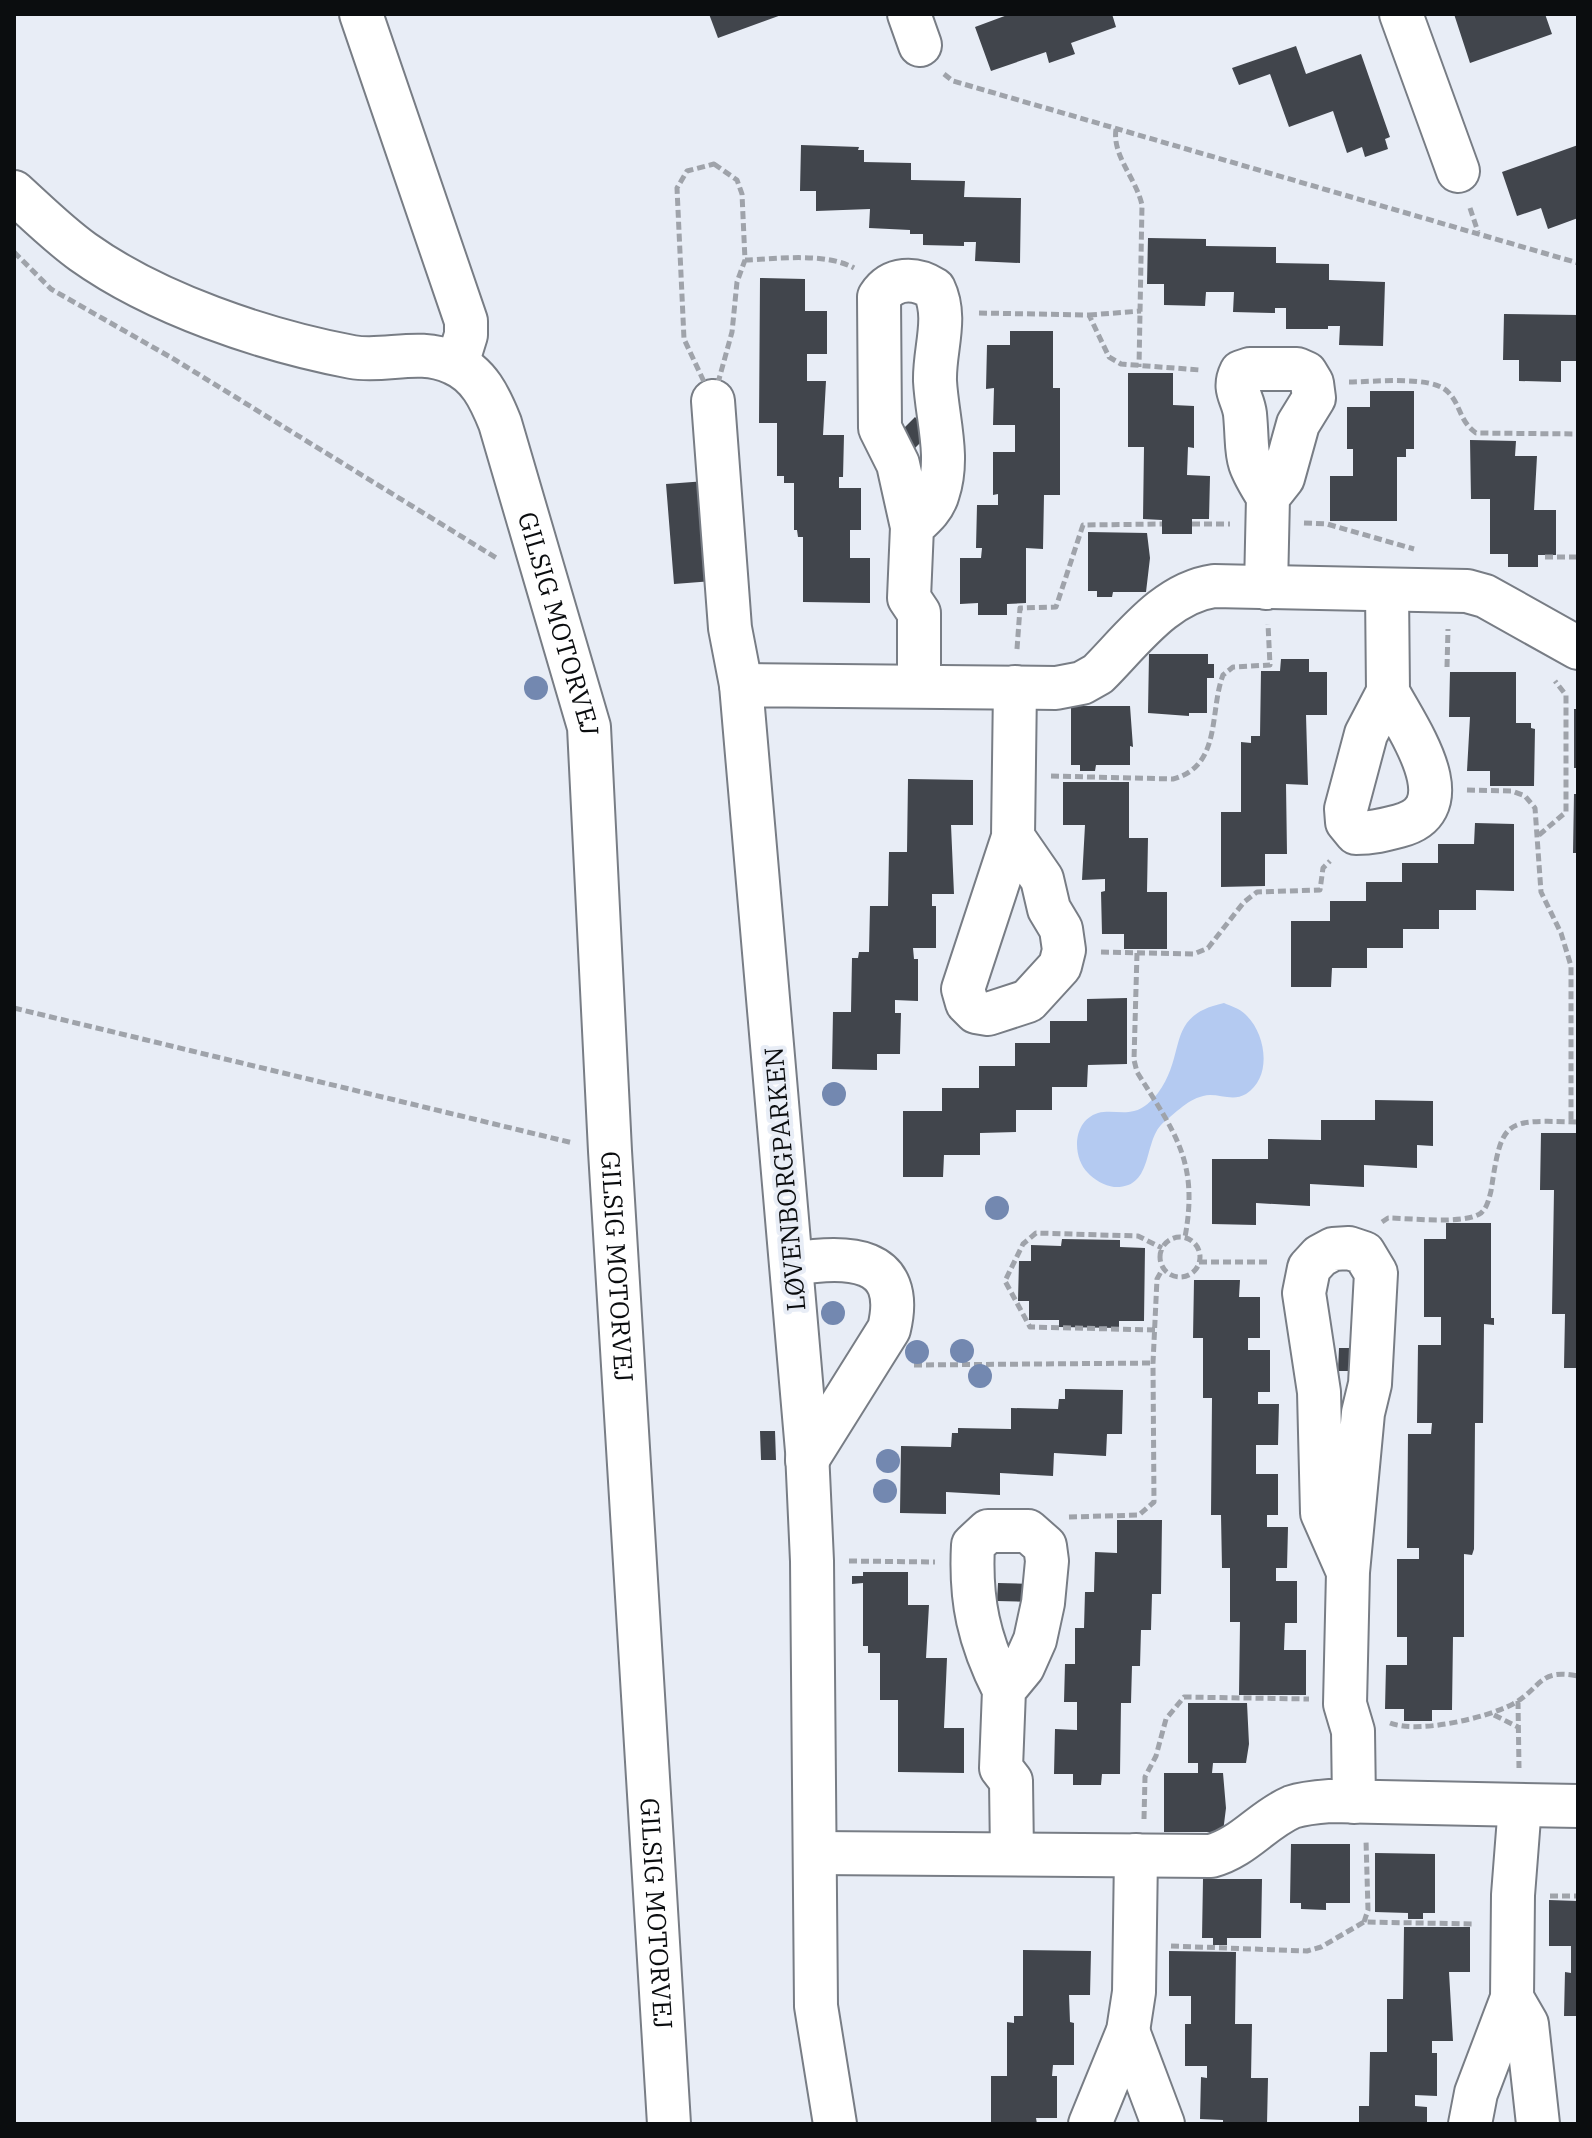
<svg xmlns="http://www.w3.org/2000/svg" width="1592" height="2138" font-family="'IBM Plex Serif',serif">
<rect width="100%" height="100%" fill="#e8edf6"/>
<path fill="#b4caf1" d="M 1224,1003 C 1231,1006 1240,1009 1245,1014 C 1266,1033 1273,1077 1246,1094 C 1234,1101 1222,1095 1210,1095 C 1191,1096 1178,1111 1164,1122 C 1142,1140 1155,1189 1114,1187 C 1105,1186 1093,1179 1088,1173 C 1072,1157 1072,1121 1098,1113 C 1110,1110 1123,1114 1134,1111 C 1144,1109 1152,1100 1158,1093 C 1188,1052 1164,1016 1224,1003 Z"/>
<path fill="#41454c" d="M 709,14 L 784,14 L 718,38 Z
M 1010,14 L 1112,14 L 1116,27 L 1071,43 L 1075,54 L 1049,63 L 1046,52 L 991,71 L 975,27 Z
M 1454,14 L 1545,14 L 1552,34 L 1470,63 Z
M 1296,46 L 1306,74 L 1361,54 L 1390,137 L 1385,139 L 1388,149 L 1365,157 L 1362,147 L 1347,153 L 1333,111 L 1289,127 L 1270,74 L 1239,85 L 1232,68 Z
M 801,145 L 859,147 L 858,150 L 864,150 L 864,162 L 911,163 L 911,180 L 965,181 L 964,197 L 1021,198 L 1020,263 L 975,261 L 976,242 L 964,242 L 964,246 L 923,245 L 923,234 L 910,234 L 910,230 L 869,228 L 870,209 L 816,211 L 816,191 L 800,191 Z
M 1578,145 L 1578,218 L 1548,229 L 1541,208 L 1517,216 L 1502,172 Z
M 1148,238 L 1206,239 L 1206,246 L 1276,247 L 1276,263 L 1329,264 L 1329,280 L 1385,282 L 1383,346 L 1339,345 L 1340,326 L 1328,326 L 1328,329 L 1286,329 L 1286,308 L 1275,308 L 1275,313 L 1233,312 L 1234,292 L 1206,292 L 1205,306 L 1164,305 L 1164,284 L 1147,284 Z
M 760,278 L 805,279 L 805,311 L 827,311 L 827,354 L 807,354 L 807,381 L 826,381 L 823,435 L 844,435 L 843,477 L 839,477 L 839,488 L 861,488 L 861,530 L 850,530 L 850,558 L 870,558 L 870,603 L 803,602 L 803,537 L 798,537 L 797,530 L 794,530 L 794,483 L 784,483 L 784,476 L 777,476 L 777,423 L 759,423 Z
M 1504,314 L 1578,315 L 1578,361 L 1561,361 L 1561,382 L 1519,381 L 1519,360 L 1503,360 Z
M 1010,331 L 1053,331 L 1053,388 L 1060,388 L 1060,495 L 1044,495 L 1043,549 L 1026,548 L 1026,603 L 1007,604 L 1007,615 L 978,615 L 978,603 L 960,604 L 960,558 L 981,558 L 982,548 L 976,548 L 977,505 L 998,505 L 998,494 L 993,495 L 993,452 L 1015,452 L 1015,425 L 993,425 L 994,388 L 986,389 L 987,345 L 1010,345 Z
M 1128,373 L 1173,373 L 1173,405 L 1194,406 L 1194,448 L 1188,447 L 1187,475 L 1210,476 L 1209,519 L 1192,519 L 1192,534 L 1162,534 L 1162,520 L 1143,519 L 1144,447 L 1128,447 Z
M 1370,391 L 1414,391 L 1414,449 L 1406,449 L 1406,457 L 1397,457 L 1397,521 L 1330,521 L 1330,476 L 1353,476 L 1353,449 L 1347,449 L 1347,407 L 1370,407 Z
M 915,417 L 930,433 L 915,448 L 900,432 Z
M 1470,440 L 1516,441 L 1515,456 L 1537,456 L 1534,510 L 1556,510 L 1556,555 L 1538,555 L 1538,567 L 1508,567 L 1508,554 L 1490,554 L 1490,499 L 1471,499 Z
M 706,481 L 713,581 L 674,584 L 666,484 Z
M 1088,532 L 1147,533 L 1150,558 L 1146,592 L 1113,592 L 1112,597 L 1097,597 L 1097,591 L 1088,591 Z
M 1149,654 L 1208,654 L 1208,664 L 1214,664 L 1214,678 L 1207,678 L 1207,713 L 1189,713 L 1189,716 L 1148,713 Z
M 1281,659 L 1309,659 L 1309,672 L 1327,672 L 1327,715 L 1306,715 L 1308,785 L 1286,784 L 1287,854 L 1265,854 L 1265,886 L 1221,887 L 1221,812 L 1241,812 L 1241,742 L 1251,743 L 1251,736 L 1260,736 L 1261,671 L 1280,671 Z
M 1450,672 L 1516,672 L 1516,723 L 1531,723 L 1531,728 L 1535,729 L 1534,786 L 1490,786 L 1490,771 L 1467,771 L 1470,717 L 1449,717 Z
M 1071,706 L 1130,706 L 1133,747 L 1130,746 L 1130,765 L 1096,765 L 1095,771 L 1080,771 L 1080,765 L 1071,765 Z
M 1574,709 L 1578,709 L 1578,768 L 1574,768 Z
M 908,779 L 973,780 L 973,825 L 951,825 L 954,894 L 932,894 L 932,906 L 936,906 L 936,948 L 913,948 L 914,959 L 918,959 L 918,1001 L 895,1000 L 895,1013 L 901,1013 L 900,1054 L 877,1054 L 877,1070 L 832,1069 L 833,1012 L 851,1012 L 852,958 L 858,958 L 859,952 L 869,952 L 870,906 L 888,906 L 889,852 L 907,852 Z
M 1063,782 L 1129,782 L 1129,838 L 1148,838 L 1147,892 L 1167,892 L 1167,949 L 1124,949 L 1124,934 L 1102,934 L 1101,892 L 1105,891 L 1105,879 L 1082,880 L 1085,825 L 1063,825 Z
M 1574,794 L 1578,794 L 1578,853 L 1573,853 Z
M 1475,823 L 1514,824 L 1514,891 L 1476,890 L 1476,910 L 1439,910 L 1439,929 L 1403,929 L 1403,948 L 1367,948 L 1367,968 L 1332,968 L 1331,987 L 1291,987 L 1291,921 L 1330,921 L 1330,901 L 1366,901 L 1366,882 L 1402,882 L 1402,863 L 1438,863 L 1438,844 L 1474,844 Z
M 1127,998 L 1127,1064 L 1088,1065 L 1087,1087 L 1052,1087 L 1052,1110 L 1016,1110 L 1016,1132 L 980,1133 L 980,1155 L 944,1155 L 943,1177 L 903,1177 L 903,1111 L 942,1111 L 942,1088 L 979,1088 L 979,1066 L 1015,1066 L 1015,1043 L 1050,1043 L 1050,1021 L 1087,1021 L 1087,999 Z
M 1375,1100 L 1433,1101 L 1433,1146 L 1417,1145 L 1417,1168 L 1364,1165 L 1364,1187 L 1310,1184 L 1310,1206 L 1256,1203 L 1256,1225 L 1212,1224 L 1212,1159 L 1268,1159 L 1268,1139 L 1321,1140 L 1321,1120 L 1375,1120 Z
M 1541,1133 L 1578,1133 L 1578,1368 L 1564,1368 L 1565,1314 L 1552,1314 L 1554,1190 L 1540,1190 Z
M 1446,1223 L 1491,1223 L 1491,1318 L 1494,1318 L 1494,1325 L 1484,1324 L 1483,1423 L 1475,1423 L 1474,1549 L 1472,1555 L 1464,1554 L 1464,1637 L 1453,1637 L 1452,1710 L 1432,1710 L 1432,1721 L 1404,1721 L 1404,1709 L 1385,1709 L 1386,1665 L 1407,1665 L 1407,1637 L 1397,1637 L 1397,1559 L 1419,1559 L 1419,1548 L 1407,1548 L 1408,1434 L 1431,1434 L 1432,1423 L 1417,1423 L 1418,1345 L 1441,1345 L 1441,1317 L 1424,1317 L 1424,1239 L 1446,1239 Z
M 1062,1239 L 1120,1240 L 1120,1247 L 1145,1248 L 1144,1321 L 1119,1321 L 1119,1328 L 1059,1327 L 1059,1320 L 1029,1320 L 1029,1301 L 1018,1301 L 1019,1261 L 1031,1261 L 1031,1245 L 1061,1246 Z
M 1194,1280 L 1240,1280 L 1239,1297 L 1260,1297 L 1260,1338 L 1248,1338 L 1248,1350 L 1270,1350 L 1270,1392 L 1258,1392 L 1258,1404 L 1279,1404 L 1278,1445 L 1256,1445 L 1256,1474 L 1278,1474 L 1278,1515 L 1267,1515 L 1267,1527 L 1288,1527 L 1287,1568 L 1276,1568 L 1276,1581 L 1297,1581 L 1297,1623 L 1285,1623 L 1284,1650 L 1306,1650 L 1306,1695 L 1239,1695 L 1240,1622 L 1230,1622 L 1230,1568 L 1222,1568 L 1221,1515 L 1211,1515 L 1212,1398 L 1203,1398 L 1203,1338 L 1193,1338 Z
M 1339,1348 L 1361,1348 L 1360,1371 L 1338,1371 Z
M 1065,1389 L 1123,1390 L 1122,1434 L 1107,1434 L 1106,1456 L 1054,1453 L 1053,1476 L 1000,1473 L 1000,1495 L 946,1492 L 946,1514 L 900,1513 L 901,1446 L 951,1447 L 952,1433 L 958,1433 L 958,1428 L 1011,1429 L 1011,1408 L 1058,1409 L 1059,1399 L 1065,1399 Z
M 760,1431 L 775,1431 L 776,1460 L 761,1460 Z
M 1117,1520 L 1162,1520 L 1161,1594 L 1152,1594 L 1151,1630 L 1141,1630 L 1140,1666 L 1132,1666 L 1131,1703 L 1121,1703 L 1120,1774 L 1102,1774 L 1101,1785 L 1073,1785 L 1073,1774 L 1054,1774 L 1055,1729 L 1077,1730 L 1077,1702 L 1064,1702 L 1065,1664 L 1075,1664 L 1075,1628 L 1084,1628 L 1085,1592 L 1094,1592 L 1095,1552 L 1117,1553 Z
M 863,1572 L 908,1572 L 908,1605 L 929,1605 L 926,1658 L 947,1658 L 944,1728 L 964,1728 L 964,1773 L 898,1772 L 898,1700 L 880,1700 L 880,1653 L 868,1653 L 868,1646 L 863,1646 L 863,1583 L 852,1584 L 852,1576 L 863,1576 Z
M 998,1583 L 1033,1584 L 1032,1602 L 997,1601 Z
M 1188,1703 L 1247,1703 L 1249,1744 L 1246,1763 L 1213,1763 L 1212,1773 L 1223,1773 L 1226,1808 L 1223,1832 L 1164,1832 L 1164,1773 L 1198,1773 L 1198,1763 L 1188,1763 Z
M 1291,1844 L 1350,1844 L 1350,1903 L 1326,1903 L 1326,1910 L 1301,1909 L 1301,1903 L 1290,1903 Z
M 1375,1853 L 1435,1854 L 1435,1913 L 1423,1913 L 1423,1919 L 1408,1919 L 1408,1913 L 1375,1912 Z
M 1203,1879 L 1262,1879 L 1261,1938 L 1227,1938 L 1227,1945 L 1213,1945 L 1213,1938 L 1202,1938 Z
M 1549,1900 L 1578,1901 L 1578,2016 L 1564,2016 L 1565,1972 L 1571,1973 L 1571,1946 L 1549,1946 Z
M 1404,1927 L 1470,1927 L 1470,1972 L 1449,1972 L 1453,2041 L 1432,2041 L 1432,2053 L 1437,2053 L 1437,2096 L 1415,2095 L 1415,2106 L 1427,2107 L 1427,2124 L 1359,2124 L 1359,2106 L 1369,2106 L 1370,2052 L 1387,2052 L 1387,1999 L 1403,1999 Z
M 1023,1950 L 1091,1951 L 1090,1995 L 1069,1995 L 1070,2022 L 1074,2023 L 1074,2065 L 1053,2065 L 1052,2076 L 1057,2076 L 1057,2118 L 1036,2118 L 1037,2124 L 991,2124 L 991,2076 L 1007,2076 L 1007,2022 L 1014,2023 L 1014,2016 L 1023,2016 Z
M 1169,1951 L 1236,1952 L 1235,2024 L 1252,2024 L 1251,2078 L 1268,2078 L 1267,2124 L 1223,2124 L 1223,2120 L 1200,2119 L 1201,2077 L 1207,2078 L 1207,2066 L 1185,2066 L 1185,2024 L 1191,2024 L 1191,1996 L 1169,1996 Z"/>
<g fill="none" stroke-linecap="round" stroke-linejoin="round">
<g stroke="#787d85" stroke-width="46">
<g id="minor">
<path d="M 361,14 L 466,321 L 466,335 L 457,364"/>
<path d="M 909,14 L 920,45"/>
<path d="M 1401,14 L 1458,171"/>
<path id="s1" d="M 14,192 C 36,212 58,234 83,252 C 156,304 263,340 352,357 C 386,363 419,347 453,363 C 479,374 490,398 500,423 L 589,727 L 610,1151 L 669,2124"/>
<path d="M 713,401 L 730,628 L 741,685"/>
<path d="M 912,527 L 898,464 L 880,428 L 879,297 C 892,277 915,277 934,289 C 948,318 934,350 935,381 C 937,418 950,457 938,493 C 934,508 923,517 912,527 L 909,598 L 919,613 L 919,684"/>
<path d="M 1266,588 L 1268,497 L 1283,478 L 1298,424 L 1314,398 L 1312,383 L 1306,373 L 1297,369 L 1250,369 L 1241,372 C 1232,390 1243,397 1245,414 C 1249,458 1242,456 1268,497"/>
<path d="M 1387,590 L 1388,692 L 1366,734 L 1346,809 L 1347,822 L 1356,833 C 1372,833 1384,830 1399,826 C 1466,809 1407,728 1388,692"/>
<path d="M 1013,837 L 963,989 L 967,1003 L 976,1012 L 988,1014 L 1028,1001 L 1060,966 L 1064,950 L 1061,929 L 1049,909 L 1042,879 L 1013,837 L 1015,687"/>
<path d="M 793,1264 C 846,1255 907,1255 889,1329 L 807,1460"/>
<path d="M 1348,1572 L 1322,1513 L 1319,1392 L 1304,1293 L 1309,1268 L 1320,1256 L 1333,1249 L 1349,1248 L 1364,1253 L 1376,1273 L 1370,1384 L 1363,1413 L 1348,1572 L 1345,1704 L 1353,1731 L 1354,1802"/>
<path d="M 1004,1690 C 979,1641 970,1601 973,1545 L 988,1531 L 1028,1531 L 1045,1546 L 1047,1561 L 1043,1603 L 1035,1640 L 1023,1667 L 1004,1690 L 1001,1768 L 1011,1781 L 1012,1854"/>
<path d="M 815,1853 L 1211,1856 C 1244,1847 1262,1820 1292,1807 C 1304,1803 1317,1802 1330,1801 L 1578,1806"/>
<path d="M 1512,1998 L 1527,2024 L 1538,2124"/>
<path d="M 1128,2031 L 1163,2124"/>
<path d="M 835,2124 L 816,2006 L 812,1561 L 807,1451 L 741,685 L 1056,688 L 1082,683 L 1098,674 C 1132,640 1165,593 1214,586 L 1467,591 L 1485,596 L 1578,648"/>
<path d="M 1090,2124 L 1128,2031 L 1134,1992 L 1136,1855"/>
<path d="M 1470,2124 L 1476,2093 L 1512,1998 L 1513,1895 L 1520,1805"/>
</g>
</g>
<path stroke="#9fa3aa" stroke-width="5" stroke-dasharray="8 4" stroke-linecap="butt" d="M 944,74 L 953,81 L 1578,263
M 1116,129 C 1112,156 1136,178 1142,205 L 1139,367
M 714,164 L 737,180 L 742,194 L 745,260 L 737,282 L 732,332 L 713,401 L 684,339 L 677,188 L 687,171 Z
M 1470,208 L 1478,232
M 14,252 L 51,289 L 172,358 L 498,559
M 745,260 C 777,259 825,252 854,268
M 979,313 L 1089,315 L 1109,357 L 1121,364 L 1200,370
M 1089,315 L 1141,311
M 1349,382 C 1372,382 1433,375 1448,392 C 1461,405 1459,421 1476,433 L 1578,434
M 1304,523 L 1327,524 L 1414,549
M 1192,524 L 1230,524
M 1545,557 L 1578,557
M 1017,649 L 1020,608 L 1056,607 L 1083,525 L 1162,524
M 1447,667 L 1448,629
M 1051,776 L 1173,779 C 1222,766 1209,712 1223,675 L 1233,667 L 1270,665 L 1268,624
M 1467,790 L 1512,791 L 1525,796 L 1535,808 L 1541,892 L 1561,933 L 1571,966 L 1571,1122
M 1539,835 L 1566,812 L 1566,695 L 1555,681
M 1101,952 L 1194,954 L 1208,948 L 1244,902 L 1257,892 L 1320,890 L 1323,868 L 1330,861
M 1137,953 L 1134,1060 L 1137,1072 C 1175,1133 1199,1162 1185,1237
M 14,1008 L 573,1143
M 1382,1222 L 1388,1218 C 1409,1218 1465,1225 1481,1213 C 1487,1208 1489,1199 1491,1191 C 1502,1118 1504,1120 1578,1122
M1160 1257a20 20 0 1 1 40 0a20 20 0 1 1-40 0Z
M 1199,1262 L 1270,1262
M 1155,1330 L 1030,1327 L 1005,1281 L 1023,1244 L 1036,1233 L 1138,1236 L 1162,1248
M 914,1365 L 1153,1363
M 1069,1517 L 1139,1515 L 1154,1502 L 1153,1363 L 1157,1279 L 1163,1268
M 849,1561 L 935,1562
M 1518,1701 L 1519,1768
M 1494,1715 L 1518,1727
M 1390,1723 C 1419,1734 1486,1718 1513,1704 C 1542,1688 1538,1668 1578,1676
M 1144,1819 L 1145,1777 L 1156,1756 L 1166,1719 L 1184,1697 L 1309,1699
M 1550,1896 L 1578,1896
M 1364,1922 L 1368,1910 L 1366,1840
M 1171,1946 L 1307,1951 L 1321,1947 L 1364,1922 L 1474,1924"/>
<use href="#minor" stroke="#fff" stroke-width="42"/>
</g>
<g fill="#7388b0">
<circle cx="536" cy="688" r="12"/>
<circle cx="834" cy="1094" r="12"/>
<circle cx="997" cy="1208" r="12"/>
<circle cx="833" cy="1313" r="12"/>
<circle cx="962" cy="1351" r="12"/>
<circle cx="917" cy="1352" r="12"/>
<circle cx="980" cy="1376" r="12"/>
<circle cx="888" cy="1461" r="12"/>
<circle cx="885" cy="1491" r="12"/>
</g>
<g text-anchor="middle" stroke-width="8" stroke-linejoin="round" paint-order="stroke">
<g font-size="26" fill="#0b0d0f" stroke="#e8edf6">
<text dy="9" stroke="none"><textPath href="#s1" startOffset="772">GILSIG MOTORVEJ</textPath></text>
<text transform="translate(785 1179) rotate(-95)" y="9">LØVENBORGPARKEN</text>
<text dy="9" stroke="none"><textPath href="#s1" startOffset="1420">GILSIG MOTORVEJ</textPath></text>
<text dy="9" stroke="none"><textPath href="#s1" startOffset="2068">GILSIG MOTORVEJ</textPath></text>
</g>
</g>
<rect width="1592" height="2138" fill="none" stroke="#0b0d0f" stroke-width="32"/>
</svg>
